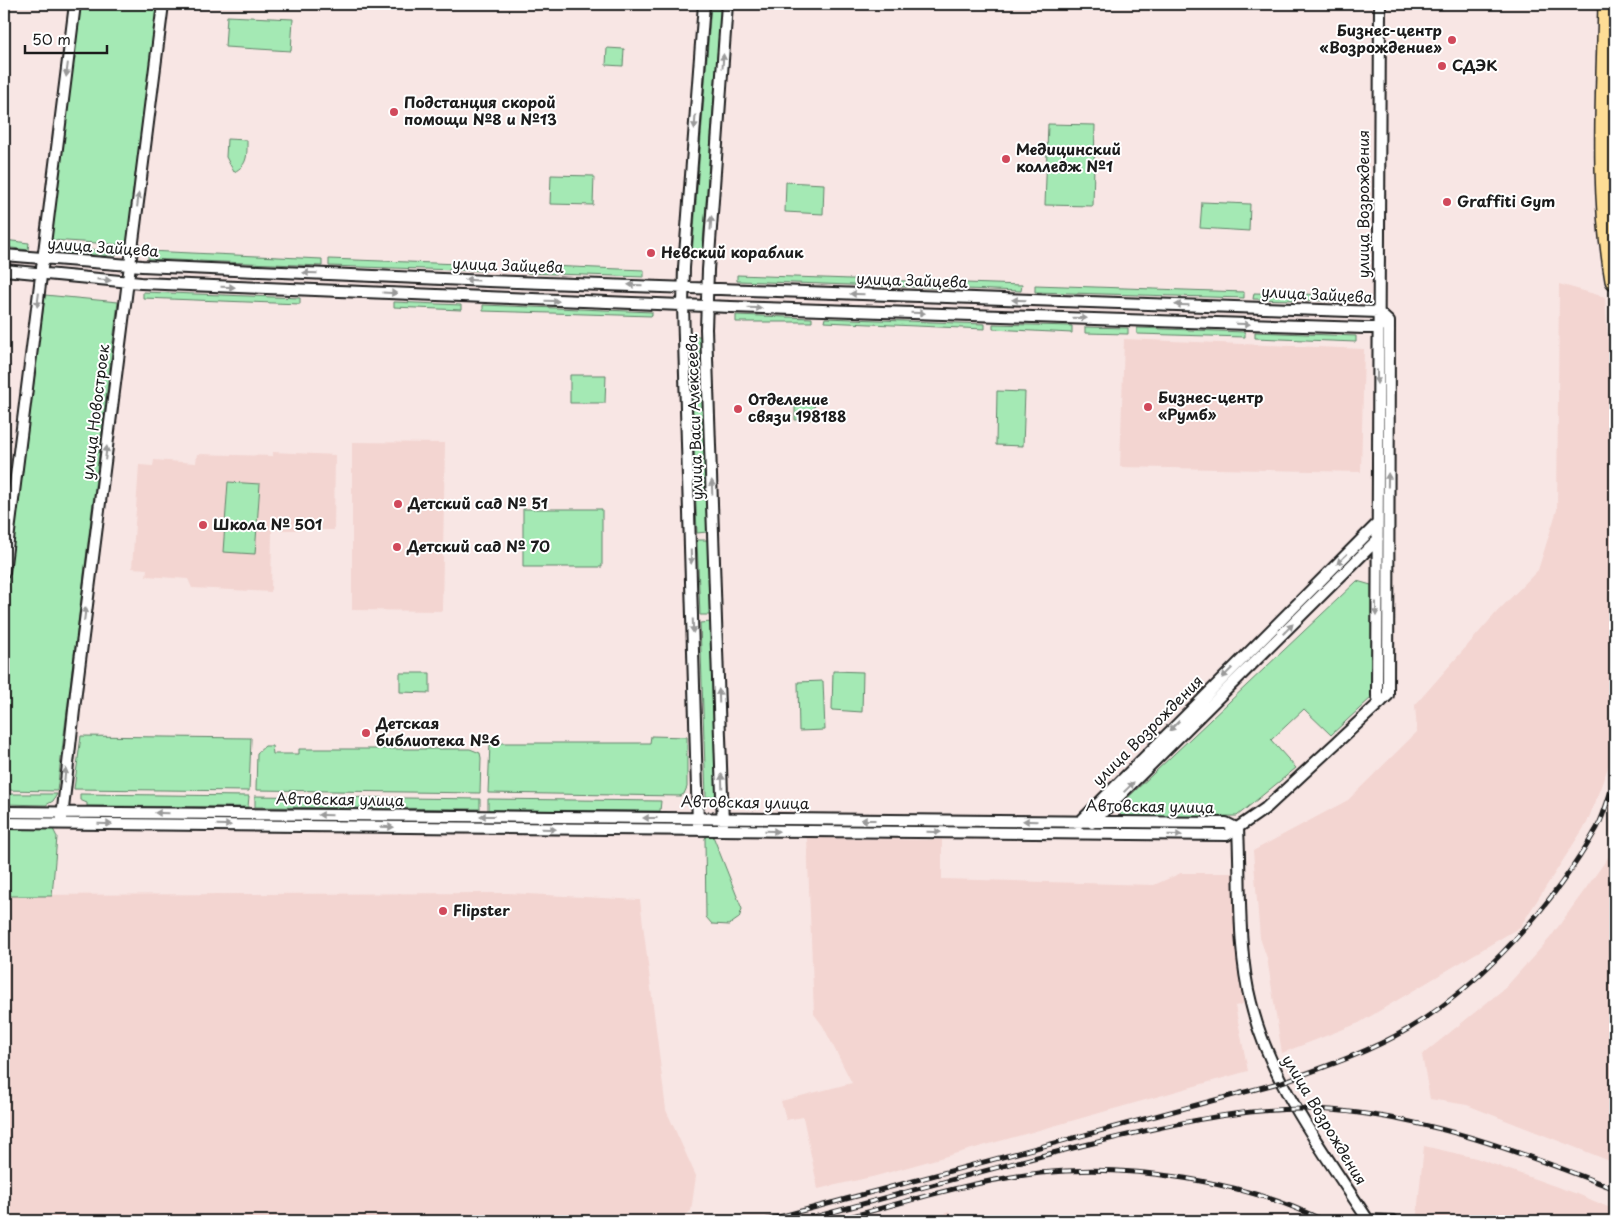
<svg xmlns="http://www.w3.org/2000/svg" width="1619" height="1225" font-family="'Playpen Sans',sans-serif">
<rect width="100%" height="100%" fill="#f8e6e4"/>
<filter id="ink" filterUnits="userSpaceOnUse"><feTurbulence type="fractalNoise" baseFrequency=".02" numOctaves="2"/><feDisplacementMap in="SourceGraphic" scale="10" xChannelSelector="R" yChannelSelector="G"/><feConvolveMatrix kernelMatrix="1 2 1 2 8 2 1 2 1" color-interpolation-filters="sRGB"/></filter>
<g filter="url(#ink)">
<path fill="#f3d5d1" d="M 1559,284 L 1605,297 L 1611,384 L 1610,445 L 1615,447 L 1615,749 L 1587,823 L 1520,927 L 1359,1023 L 1282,1053 L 1267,958 L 1260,938 L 1253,851 L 1348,800 L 1417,732 L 1415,705 L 1496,613 L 1538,570 L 1557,510 Z
M 1124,339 L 1364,349 L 1361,472 L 1120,467 Z
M 352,442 L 445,443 L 442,611 L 352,610 Z
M 273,452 L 335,455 L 334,530 L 272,530 L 271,592 L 192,588 L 188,579 L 146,576 L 147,569 L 132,568 L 139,465 L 153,466 L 154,460 L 196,463 L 197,454 L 273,456 Z
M 807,838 L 942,840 L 942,879 L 1154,885 L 1181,873 L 1236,873 L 1243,1004 L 1235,1006 L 1248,1071 L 876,1176 L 818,1189 L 803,1117 L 786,1120 L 781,1101 L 852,1083 L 823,1026 L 814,1014 Z
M 1615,848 L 1615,1163 L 1467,1105 L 1430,1099 L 1422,1055 L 1505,988 L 1550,938 Z
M 508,893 L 640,900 L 666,1110 L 696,1176 L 691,1211 L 683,1217 L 672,1221 L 4,1221 L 4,895 Z
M 1424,1146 L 1476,1158 L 1580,1195 L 1615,1210 L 1615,1221 L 1442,1221 L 1417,1214 Z
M 949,1212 L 952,1221 L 922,1221 Z"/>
<path fill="#a4e9b4" stroke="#608268" d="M 80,4 L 158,4 L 127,245 L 51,240 Z
M 711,4 L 721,4 L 702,256 L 692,255 Z
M 227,16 L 293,19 L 291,51 L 225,47 Z
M 607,48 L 624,49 L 623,66 L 606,65 Z
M 1048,124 L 1095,125 L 1093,206 L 1045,205 Z
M 227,139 L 247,140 C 247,155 248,165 234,172 L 226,157 Z
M 551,175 L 594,176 L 593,205 L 550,204 Z
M 786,182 L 824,184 L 823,214 L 785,212 Z
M 1202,202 L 1250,204 L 1249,231 L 1200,228 Z
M 4,240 L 29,243 L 28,250 L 4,247 Z
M 60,247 L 117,251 L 116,256 L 60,253 Z
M 148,251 L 322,259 L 322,266 L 148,259 Z
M 329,259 L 486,265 L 486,271 L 329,266 Z
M 525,265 L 644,270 L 644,277 L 525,273 Z
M 737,275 L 1022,285 L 1021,291 L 737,281 Z
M 1035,285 L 1244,292 L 1244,298 L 1035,292 Z
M 143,292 L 300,298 L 300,304 L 143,298 Z
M 1254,293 L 1295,294 L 1294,300 L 1253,299 Z
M 1300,294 L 1359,296 L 1358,302 L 1300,300 Z
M 45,295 L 118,302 L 57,791 L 4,790 L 4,617 Z
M 394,302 L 461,305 L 461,310 L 394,307 Z
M 483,305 L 652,312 L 652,316 L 483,311 Z
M 736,315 L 812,318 L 812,322 L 736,322 Z
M 825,318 L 985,324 L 985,329 L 824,322 Z
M 993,324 L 1072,326 L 1072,333 L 993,329 Z
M 1085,327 L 1128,328 L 1128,334 L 1085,333 Z
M 1137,328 L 1245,332 L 1245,337 L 1137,334 Z
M 1255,332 L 1356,336 L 1356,342 L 1255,338 Z
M 690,336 L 701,336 L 707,532 L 697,533 Z
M 570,375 L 606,375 L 605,403 L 570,403 Z
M 997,391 L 1025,392 L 1023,446 L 996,445 Z
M 814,399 L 815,419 L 795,420 L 795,400 Z
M 228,482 L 260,484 L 255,554 L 223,552 Z
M 523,509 L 602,509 L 602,567 L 523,567 Z
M 697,540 L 708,540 L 710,615 L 700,615 Z
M 1357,581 L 1371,585 L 1372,697 L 1331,735 L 1304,709 L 1271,740 L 1296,768 L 1237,816 L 1121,817 L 1118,807 Z
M 711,622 L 716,797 L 706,797 L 700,623 Z
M 833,671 L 863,672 L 862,712 L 832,710 Z
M 400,673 L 430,673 L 430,693 L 400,692 Z
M 823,681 L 825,730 L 799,731 L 798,682 Z
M 81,736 L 251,738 L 249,791 L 74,789 Z
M 651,736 L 687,737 L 687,787 L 684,794 L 680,796 L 488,793 L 490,743 L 650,743 Z
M 265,746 L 272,746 L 273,754 L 299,754 L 299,749 L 470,749 L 480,753 L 481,758 L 480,793 L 256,790 L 257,753 Z
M 4,794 L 57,794 L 53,801 L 46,805 L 4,804 Z
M 80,794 L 249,796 L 248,807 L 87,806 L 87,803 L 80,800 Z
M 255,796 L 480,799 L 480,809 L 255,807 Z
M 488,799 L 661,801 L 660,811 L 488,810 Z
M 4,829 L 53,829 L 57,837 L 52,896 L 4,896 Z
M 709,834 L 713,836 L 742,909 L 739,918 L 729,925 L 712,924 L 706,917 L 705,838 Z"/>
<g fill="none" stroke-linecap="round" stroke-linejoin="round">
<g stroke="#1c1c1c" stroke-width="14">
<path id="street" d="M 1380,4 L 1377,696 L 1381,702
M 4,255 L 142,266 L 488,281 L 1378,312 L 1389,322
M 4,270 L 141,283 L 731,307 L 1365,328 L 1377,328 L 1389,322
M 4,572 L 75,4
M 4,812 L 1226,823 L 1238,829
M 62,818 L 76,692 L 163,4
M 4,823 L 1227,835 L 1266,808 L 1388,695 L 1389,322
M 1092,823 L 1378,539
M 698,824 L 683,305 L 684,268 L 704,4
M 723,824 L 706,329 L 708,270 L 727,4
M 1078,824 L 1376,525
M 1238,829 C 1241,884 1237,950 1251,1003 C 1270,1082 1324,1152 1368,1220
M 1368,1220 L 1393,1221"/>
</g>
<g stroke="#1c1c1c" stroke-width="22">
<path id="highway" d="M 1608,4 C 1606,95 1599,190 1615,280"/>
</g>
<use href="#street" stroke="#fff" stroke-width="10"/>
<use href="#highway" stroke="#fedd96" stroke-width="19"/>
<g stroke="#1c1c1c" stroke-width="5">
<path id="rail" d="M 764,1221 L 1282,1082 C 1325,1067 1369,1052 1408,1029 C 1483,984 1554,904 1597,828 C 1605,813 1609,795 1615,778
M 799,1221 C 897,1195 994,1167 1093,1143 C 1170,1125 1251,1104 1331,1110 C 1431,1118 1523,1153 1615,1189
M 834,1221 C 902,1203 971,1181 1040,1173 C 1128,1163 1245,1181 1324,1221"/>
</g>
<use href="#rail" stroke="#fff" stroke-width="3" stroke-dasharray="9" stroke-linecap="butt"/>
</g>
<defs><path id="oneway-solid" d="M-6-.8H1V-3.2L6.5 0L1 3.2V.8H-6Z" transform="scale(1.25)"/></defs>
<g fill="#999">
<use href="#oneway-solid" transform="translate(723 61) rotate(-86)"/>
<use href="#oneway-solid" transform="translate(67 70) rotate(97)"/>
<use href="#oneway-solid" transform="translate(695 122) rotate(94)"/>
<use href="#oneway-solid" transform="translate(138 200) rotate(-83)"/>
<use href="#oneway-solid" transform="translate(711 223) rotate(-86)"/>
<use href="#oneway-solid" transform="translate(310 273) rotate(-178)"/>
<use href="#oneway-solid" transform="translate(104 280) rotate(5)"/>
<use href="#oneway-solid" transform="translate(472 280) rotate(-177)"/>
<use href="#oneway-solid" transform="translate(635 285) rotate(-178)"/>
<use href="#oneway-solid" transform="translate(228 287) rotate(2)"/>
<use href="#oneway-solid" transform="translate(390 293) rotate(3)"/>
<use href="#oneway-solid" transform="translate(857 294) rotate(-178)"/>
<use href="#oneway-solid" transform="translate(38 300) rotate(97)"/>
<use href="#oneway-solid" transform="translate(1019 300) rotate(-178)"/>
<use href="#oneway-solid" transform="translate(552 301) rotate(2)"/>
<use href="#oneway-solid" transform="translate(1182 305) rotate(-178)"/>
<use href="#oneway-solid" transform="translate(755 308) rotate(1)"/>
<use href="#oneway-solid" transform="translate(918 313) rotate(2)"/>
<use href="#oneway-solid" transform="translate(1080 318) rotate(2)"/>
<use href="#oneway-solid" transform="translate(1243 324) rotate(2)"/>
<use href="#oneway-solid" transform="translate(1377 377) rotate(90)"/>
<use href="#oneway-solid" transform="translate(106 453) rotate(-83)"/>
<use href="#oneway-solid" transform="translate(1388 480) rotate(-89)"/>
<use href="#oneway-solid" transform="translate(712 487) rotate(-92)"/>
<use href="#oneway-solid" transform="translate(691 557) rotate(88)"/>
<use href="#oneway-solid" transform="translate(1342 559) rotate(135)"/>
<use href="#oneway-solid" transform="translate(1376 609) rotate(90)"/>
<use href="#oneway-solid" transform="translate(85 614) rotate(-83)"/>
<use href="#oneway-solid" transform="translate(693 626) rotate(88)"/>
<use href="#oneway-solid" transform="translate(1288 629) rotate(-45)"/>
<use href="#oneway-solid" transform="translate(1227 673) rotate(135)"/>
<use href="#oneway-solid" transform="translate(719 696) rotate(-92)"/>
<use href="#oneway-solid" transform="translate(1174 726) rotate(135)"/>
<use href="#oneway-solid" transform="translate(65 775) rotate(-83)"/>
<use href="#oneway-solid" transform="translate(722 781) rotate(-92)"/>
<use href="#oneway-solid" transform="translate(1129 787) rotate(-45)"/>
<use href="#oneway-solid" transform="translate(162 813) rotate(-179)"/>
<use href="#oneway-solid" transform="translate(325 815) rotate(-179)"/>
<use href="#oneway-solid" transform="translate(487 816) rotate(180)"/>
<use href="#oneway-solid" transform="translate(650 818) rotate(-180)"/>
<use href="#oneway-solid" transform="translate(868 820) rotate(-180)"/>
<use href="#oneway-solid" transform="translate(1030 821) rotate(-179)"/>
<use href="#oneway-solid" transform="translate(105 824) rotate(1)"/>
<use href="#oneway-solid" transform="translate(224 825) rotate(1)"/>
<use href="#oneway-solid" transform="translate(387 827) rotate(1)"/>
<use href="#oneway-solid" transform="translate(549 829) rotate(1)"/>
<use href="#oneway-solid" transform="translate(772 831) rotate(1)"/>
<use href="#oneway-solid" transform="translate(934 832) rotate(1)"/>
<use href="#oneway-solid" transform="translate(1175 835) rotate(1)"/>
</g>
</g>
<g fill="#d1495b" stroke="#fff" stroke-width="2">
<circle cx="1452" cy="40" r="5"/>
<circle cx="1442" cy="66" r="5"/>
<circle cx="394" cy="112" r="5"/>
<circle cx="1006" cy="159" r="5"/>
<circle cx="1447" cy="202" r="5"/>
<circle cx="651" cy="253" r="5"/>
<circle cx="1148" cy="407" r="5"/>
<circle cx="738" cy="409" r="5"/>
<circle cx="398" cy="504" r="5"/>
<circle cx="203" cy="525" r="5"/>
<circle cx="397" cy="547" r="5"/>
<circle cx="366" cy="733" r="5"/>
<circle cx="443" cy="911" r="5"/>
</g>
<g text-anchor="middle" stroke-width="4" stroke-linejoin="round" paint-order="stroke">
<g font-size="15" font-weight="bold" fill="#1c1c1c" stroke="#fff" text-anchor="start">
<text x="1442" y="36" text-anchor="end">Бизнес-центр<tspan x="1442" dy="17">«Возрождение»</tspan></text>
<text x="1452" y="71">СДЭК</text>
<text x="404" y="108">Подстанция скорой<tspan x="404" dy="17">помощи №8 и №13</tspan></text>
<text x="1016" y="155">Медицинский<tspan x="1016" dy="17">колледж №1</tspan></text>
<text x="1457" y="207">Graffiti Gym</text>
<text x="661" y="258">Невский кораблик</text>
<text x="1158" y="403">Бизнес-центр<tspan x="1158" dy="17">«Румб»</tspan></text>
<text x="748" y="405">Отделение<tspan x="748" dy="17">связи 198188</tspan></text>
<text x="408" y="509">Детский сад № 51</text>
<text x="213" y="530">Школа № 501</text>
<text x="407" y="552">Детский сад № 70</text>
<text x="376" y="729">Детская<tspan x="376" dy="17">библиотека №6</tspan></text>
<text x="453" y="916">Flipster</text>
</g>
<g font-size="15" fill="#1c1c1c" stroke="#fff">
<text transform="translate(1364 204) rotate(-90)" y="5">улица Возрождения</text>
<text transform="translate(103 248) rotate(4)" y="5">улица Зайцева</text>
<text transform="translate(508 266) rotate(2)" y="5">улица Зайцева</text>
<text transform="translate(912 281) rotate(2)" y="5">улица Зайцева</text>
<text transform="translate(1317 295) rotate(3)" y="5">улица Зайцева</text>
<text transform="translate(96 412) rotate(-83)" y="5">улица Новостроек</text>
<text transform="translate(695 417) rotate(-92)" y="5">улица Васи Алексеева</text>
<text transform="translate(1148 731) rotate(-45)" y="5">улица Возрождения</text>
<text transform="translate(340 800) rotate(1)" y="5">Автовская улица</text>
<text transform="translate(745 803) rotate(1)" y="5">Автовская улица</text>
<text transform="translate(1150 807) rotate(1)" y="5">Автовская улица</text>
<text transform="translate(1324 1120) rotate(59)" y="5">улица Возрождения</text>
</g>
</g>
<rect width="1619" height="1225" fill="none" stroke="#fff" stroke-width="20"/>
<rect x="10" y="10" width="1599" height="1205" fill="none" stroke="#1c1c1c" stroke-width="2" filter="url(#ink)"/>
<path d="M25 45v8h82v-8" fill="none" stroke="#1c1c1c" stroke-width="2.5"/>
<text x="32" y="45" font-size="15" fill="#1c1c1c" stroke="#ffffff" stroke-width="4" paint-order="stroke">50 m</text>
</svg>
